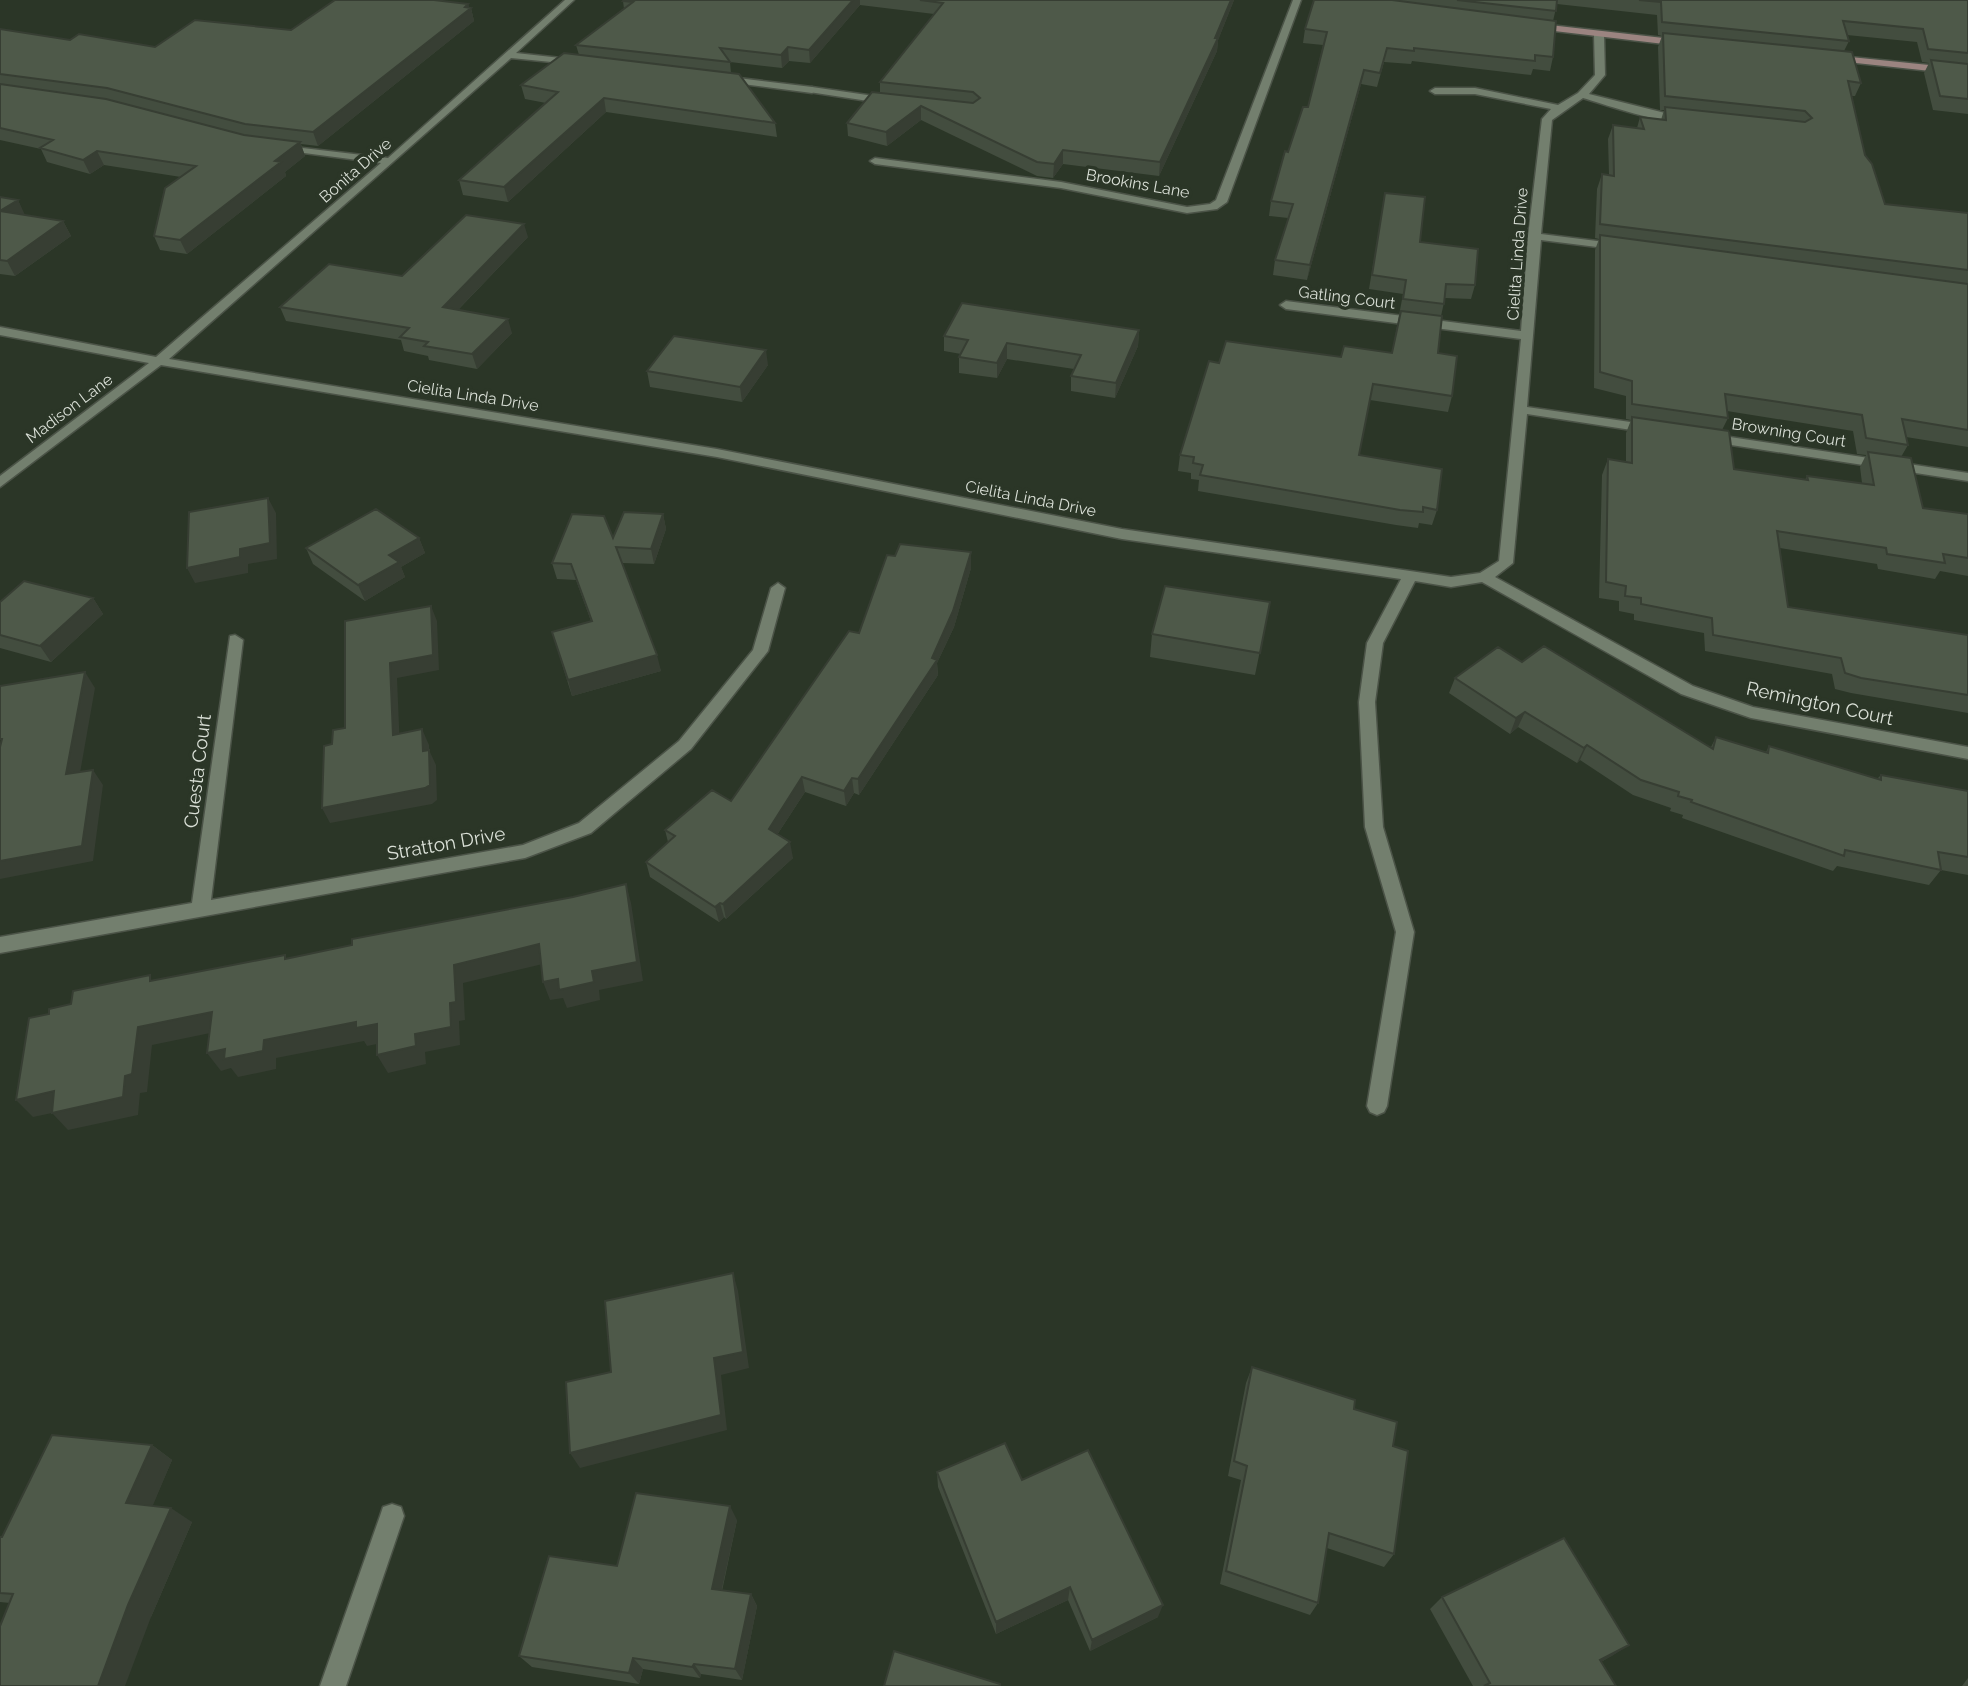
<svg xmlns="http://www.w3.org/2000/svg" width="1968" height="1686" font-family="Raleway,sans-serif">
<rect width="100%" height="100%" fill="#2b3627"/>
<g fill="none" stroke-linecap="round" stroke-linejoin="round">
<g stroke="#4b5347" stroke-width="3">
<path id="lane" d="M 812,87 L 888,98 L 893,101 L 888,104 L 809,92 L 809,88 Z"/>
</g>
<g stroke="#4b5347" stroke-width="3">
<path id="street" d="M 565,0 L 574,0 L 516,53 L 579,60 L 584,63 L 582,65 L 511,58 L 169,359 L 717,449 L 1122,529 L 1451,577 L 1480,573 L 1499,561 L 1521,339 L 1286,309 L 1280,305 L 1286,301 L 1521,331 L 1528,236 L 1542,119 L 1551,109 L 1475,94 L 1435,94 L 1430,91 L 1435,88 L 1475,88 L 1558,105 L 1578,93 L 1595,75 L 1594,35 L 1599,32 L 1604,35 L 1605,75 L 1589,94 L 1689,119 C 1673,129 1604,104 1583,98 L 1552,120 L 1541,234 L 1621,244 L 1627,247 L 1621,250 L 1541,240 L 1527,407 L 1651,425 L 1658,429 L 1651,433 L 1527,414 L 1513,563 L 1495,577 L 1693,686 L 1753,707 L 1968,747 L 1968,759 L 1751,718 L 1681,694 L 1482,582 L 1451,587 L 1415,581 L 1383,643 L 1375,702 L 1383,827 L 1414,932 L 1387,1106 L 1384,1112 L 1377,1115 L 1370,1112 L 1367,1106 L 1396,932 L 1365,827 L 1359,702 L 1367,643 L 1401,579 L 1122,539 L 717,457 L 161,365 L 0,487 L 0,476 L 149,363 L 0,335 L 0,327 L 156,357 L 381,163 L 281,150 L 277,149 L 277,145 L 388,158 Z
M 1293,0 L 1301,0 L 1227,202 L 1217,209 L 1187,213 L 1061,188 L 875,164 L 870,161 L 875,158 L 1061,182 L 1187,207 L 1210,204 L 1216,200 Z
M 722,76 L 812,87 L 817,90 L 812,93 L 719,81 L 717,79 Z
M 1710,434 L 1968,473 L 1968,481 L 1705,441 L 1705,435 Z
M 778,583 L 785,588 L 768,651 L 691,749 L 591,833 L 525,858 L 0,953 L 0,937 L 192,903 L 230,636 L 235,635 L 243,640 L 211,900 L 523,845 L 579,823 L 679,741 L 753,650 L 771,588 Z
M 392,1504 L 401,1507 L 404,1516 L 346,1686 L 320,1686 L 380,1516 L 383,1507 Z"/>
</g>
<g stroke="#4b5347" stroke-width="3">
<path id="secondary" d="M 1532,23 L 1681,40 L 1686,43 L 1681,46 L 1529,28 L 1527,26 Z
M 1831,55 L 1968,69 L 1968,75 L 1828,60 L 1826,58 Z"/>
</g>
<use href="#lane" fill="#737f6e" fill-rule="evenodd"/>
<use href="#street" fill="#737f6e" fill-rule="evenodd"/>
<use href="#secondary" fill="#9b8480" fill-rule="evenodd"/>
</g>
<path fill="#434d3f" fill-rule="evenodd" d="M 624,0 L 1234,0 L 1218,40 L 1217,51 L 1159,176 L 1063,164 L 1053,178 L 1037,176 L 921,120 L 887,146 L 848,136 L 847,123 L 880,93 L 880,82 L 934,14 L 860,5 L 810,63 L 789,61 L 782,68 L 730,62 L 731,73 L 775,123 L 777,137 L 606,112 L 508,202 L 463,195 L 459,180 L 546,103 L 525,99 L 521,85 L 579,55 L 576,45 L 624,9 L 623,1 Z
M 1314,0 L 1968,0 L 1968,114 L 1933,110 L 1924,73 L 1929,63 L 1922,62 L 1917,42 L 1847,35 L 1849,41 L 1844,51 L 1861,83 L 1855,96 L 1852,96 L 1865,155 L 1885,204 L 1968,213 L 1968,447 L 1906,437 L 1908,445 L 1901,457 L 1923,508 L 1968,514 L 1968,576 L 1940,571 L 1935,579 L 1878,569 L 1877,564 L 1780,548 L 1788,607 L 1968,635 L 1968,713 L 1851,693 L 1835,689 L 1832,674 L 1705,651 L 1704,633 L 1634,620 L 1634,614 L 1619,611 L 1619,601 L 1599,598 L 1602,475 L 1608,459 L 1626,462 L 1626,433 L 1631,420 L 1626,419 L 1626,396 L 1594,388 L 1595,250 L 1599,239 L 1595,238 L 1597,189 L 1602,174 L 1609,175 L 1608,139 L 1613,125 L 1637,128 L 1640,117 L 1661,120 L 1664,110 L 1660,110 L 1658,47 L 1662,36 L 1658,35 L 1657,15 L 1557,4 L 1553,21 L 1553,57 L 1550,71 L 1533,69 L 1531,75 L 1412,61 L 1411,64 L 1384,62 L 1377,87 L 1361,84 L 1307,280 L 1273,275 L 1275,260 L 1288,218 L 1269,216 L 1271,201 L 1288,152 L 1308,107 L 1323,45 L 1303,43 L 1305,29 ZM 1727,411 L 1853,431 L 1857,454 L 1866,455 L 1860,467 L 1862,483 L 1807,476 L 1805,480 L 1734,469 L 1722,430 L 1728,418 Z
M 468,4 L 469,8 L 471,8 L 474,21 L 318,146 L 301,144 L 305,156 L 285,172 L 286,176 L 187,254 L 160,250 L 154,236 L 181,177 L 104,165 L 90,174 L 47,162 L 41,149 L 0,140 L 0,29 L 70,40 L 155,47 L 291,30 Z
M 1385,193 L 1420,242 L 1475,285 L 1471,299 L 1445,298 L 1441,316 L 1438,353 L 1452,396 L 1448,412 L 1370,400 L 1359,455 L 1437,510 L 1432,525 L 1419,523 L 1418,528 L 1396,525 L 1198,491 L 1199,480 L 1191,479 L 1191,473 L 1178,471 L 1180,455 L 1219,363 L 1392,353 L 1403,294 L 1369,289 Z
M 0,197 L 18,200 L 24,215 L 63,221 L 71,236 L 15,276 L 0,274 Z
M 528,237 L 458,310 L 512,333 L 477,369 L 429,360 L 428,356 L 404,351 L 401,340 L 286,321 L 280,307 L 402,276 Z
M 1139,330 L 1138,346 L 1115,398 L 1071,391 L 1071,376 L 1074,369 L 1007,359 L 997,378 L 959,373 L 959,357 L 961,354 L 944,351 L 944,336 Z
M 768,365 L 742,402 L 650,387 L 647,371 Z
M 663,514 L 666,529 L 654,564 L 622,563 L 661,671 L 572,696 L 552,632 L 591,621 L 576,580 L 557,579 L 552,563 L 613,538 Z
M 419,538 L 425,553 L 401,567 L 405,577 L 365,601 L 313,564 L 306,548 Z
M 971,568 L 954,627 L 937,663 L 938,675 L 859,795 L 854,793 L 846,806 L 805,792 L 777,835 L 793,858 L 726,919 L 724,917 L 719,922 L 650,877 L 646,862 L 668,842 L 665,830 L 731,801 L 859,633 Z
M 93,598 L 103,614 L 51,662 L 0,648 L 0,602 Z
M 1270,602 L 1255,675 L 1150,657 L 1152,634 Z
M 1522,662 L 1711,747 L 1716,737 L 1766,752 L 1769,746 L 1877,779 L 1881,775 L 1968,791 L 1968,875 L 1941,870 L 1929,885 L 1837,866 L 1833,871 L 1682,818 L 1683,815 L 1670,811 L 1671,808 L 1633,795 L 1580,760 L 1577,763 L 1518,727 L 1510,734 L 1449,693 L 1455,678 Z
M 1252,1367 L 1354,1409 L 1393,1446 L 1394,1554 L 1384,1567 L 1327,1548 L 1318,1603 L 1310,1615 L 1220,1584 L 1241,1480 L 1228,1476 L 1246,1383 Z
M 152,1445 L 172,1460 L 152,1506 L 192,1522 L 151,1617 L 0,1602 L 0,1537 L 2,1537 Z
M 937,1472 L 1022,1480 L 1158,1617 L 1090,1651 L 1068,1600 L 996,1634 L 938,1487 Z
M 737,1520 L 722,1591 L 751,1594 L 757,1606 L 742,1680 L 701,1674 L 700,1678 L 643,1669 L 639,1684 L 532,1667 L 519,1656 L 617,1566 Z
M 1442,1597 L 1629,1645 L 1601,1662 L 1616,1686 L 1473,1686 L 1430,1609 Z
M 1968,1678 L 1968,1686 L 1962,1686 Z"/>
<path fill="#373e33" d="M 853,0 L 860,0 L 860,5 L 810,63 L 809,50 Z
M 1231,0 L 1234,0 L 1218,40 L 1217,51 L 1159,176 L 1160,162 Z
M 468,4 L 470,9 L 471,8 L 474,21 L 318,146 L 313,132 Z
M 788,47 L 789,61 L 782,68 L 781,55 Z
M 1364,70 L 1361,84 L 1307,280 L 1310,265 Z
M 604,98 L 606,112 L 508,202 L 504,187 Z
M 921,106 L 921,120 L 887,146 L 886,132 Z
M 300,142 L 305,156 L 285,172 L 286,176 L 187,254 L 180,240 L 275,161 Z
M 1063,150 L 1063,164 L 1053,178 L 1054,164 Z
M 97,151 L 104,165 L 90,174 L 83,160 Z
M 18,200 L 25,215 L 7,226 L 0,211 Z
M 63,221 L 71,236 L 15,276 L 7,261 Z
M 524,224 L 528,237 L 447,321 L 443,307 Z
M 508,319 L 512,333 L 477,369 L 472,354 Z
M 1139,330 L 1138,346 L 1115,398 L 1116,383 Z
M 1007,343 L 1007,359 L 997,378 L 997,363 Z
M 766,350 L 768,365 L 742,402 L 740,387 Z
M 268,498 L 276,513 L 277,559 L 248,564 L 248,573 L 195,583 L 187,568 L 240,549 Z
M 663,514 L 666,529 L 654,564 L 651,549 Z
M 419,538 L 425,553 L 401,567 L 405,577 L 365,601 L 358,585 L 389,555 Z
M 971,552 L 971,568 L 954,627 L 937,663 L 938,675 L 859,795 L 858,779 L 932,658 Z
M 93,598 L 103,614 L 51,662 L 40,646 Z
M 431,606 L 437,621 L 439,670 L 397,678 L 400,750 L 393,735 L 390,663 Z
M 657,655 L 661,671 L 572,696 L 568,680 Z
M 85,672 L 95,688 L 77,790 L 66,774 Z
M 1525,712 L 1518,727 L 1510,734 L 1516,718 Z
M 422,729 L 429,745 L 429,766 L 423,751 Z
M 1587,745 L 1580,760 L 1577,763 L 1584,748 Z
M 429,750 L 436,765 L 437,800 L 432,804 L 330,823 L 322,808 Z
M 93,770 L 103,785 L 93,861 L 0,879 L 0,861 Z
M 802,777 L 805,792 L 771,844 L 769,829 Z
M 852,778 L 854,793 L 846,806 L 844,791 Z
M 790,842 L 793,858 L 726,919 L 723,904 Z
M 626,884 L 631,903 L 643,981 L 599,990 L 600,1000 L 567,1008 L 563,998 L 550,1000 L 543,982 L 592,971 Z
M 720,903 L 724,917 L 719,922 L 715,907 Z
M 539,944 L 547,963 L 463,983 L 465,1020 L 459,1021 L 460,1045 L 425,1052 L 426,1064 L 388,1073 L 377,1055 L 415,1034 L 450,1003 L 454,965 Z
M 212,1012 L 225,1030 L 152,1045 L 147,1092 L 140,1093 L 138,1115 L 68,1130 L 52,1113 L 33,1117 L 16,1100 L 125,1076 L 138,1027 Z
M 356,1022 L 377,1024 L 387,1042 L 367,1046 L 364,1041 L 276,1058 L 276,1069 L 238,1077 L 231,1068 L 221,1071 L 207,1053 L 264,1040 Z
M 733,1273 L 738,1291 L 749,1368 L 721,1375 L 727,1430 L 580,1468 L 570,1453 L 714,1358 Z
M 152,1445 L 172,1460 L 148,1517 L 126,1503 Z
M 730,1506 L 737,1520 L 719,1602 L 712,1589 Z
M 171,1508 L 192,1522 L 151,1617 L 125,1686 L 98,1686 L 128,1605 Z
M 1070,1587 L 1068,1600 L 996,1634 L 996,1622 Z
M 751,1594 L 757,1606 L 742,1680 L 735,1669 Z
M 1163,1605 L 1158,1617 L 1090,1651 L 1092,1640 Z
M 1629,1645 L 1612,1656 L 1584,1671 L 1600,1660 Z
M 633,1658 L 643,1669 L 639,1684 L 629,1673 Z
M 694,1664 L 701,1674 L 700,1678 L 692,1667 Z"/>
<path fill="#4e5949" stroke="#373e33" stroke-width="2" d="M 335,0 L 434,0 L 468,4 L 465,7 L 471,8 L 313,132 L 245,124 L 107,88 L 0,74 L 0,29 L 70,40 L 79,34 L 155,47 L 195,20 L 291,30 Z
M 624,0 L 853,0 L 809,50 L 788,47 L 781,55 L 720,48 L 730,62 L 576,45 L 633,2 L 623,1 Z
M 920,0 L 1231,0 L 1215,38 L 1218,38 L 1160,162 L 1063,150 L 1054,164 L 1037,162 L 921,106 L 886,132 L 847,123 L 872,92 L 973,103 L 980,98 L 973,92 L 880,82 L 943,3 Z
M 1314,0 L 1392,0 L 1556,21 L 1553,57 L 1535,55 L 1535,61 L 1414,48 L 1414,51 L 1387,48 L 1380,73 L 1364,70 L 1310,265 L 1275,260 L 1293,204 L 1271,201 L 1285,151 L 1288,152 L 1303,107 L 1308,107 L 1327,32 L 1305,29 Z
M 1457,0 L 1557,0 L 1556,11 Z
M 1639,0 L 1968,0 L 1968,53 L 1928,49 L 1923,29 L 1843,21 L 1849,41 L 1662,22 L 1661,2 Z
M 1663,33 L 1852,52 L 1861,83 L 1848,81 L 1865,155 L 1872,164 L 1885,204 L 1968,213 L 1968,270 L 1600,224 L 1602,174 L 1614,176 L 1613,125 L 1644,129 L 1640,117 L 1666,120 L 1665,107 L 1805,122 L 1812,118 L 1805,111 L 1665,96 Z
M 564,53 L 739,74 L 775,123 L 604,98 L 504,187 L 459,180 L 558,92 L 521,85 Z
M 1931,60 L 1968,64 L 1968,99 L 1940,96 Z
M 0,84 L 106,99 L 244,135 L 300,142 L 275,161 L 281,162 L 180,240 L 154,236 L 165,188 L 196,166 L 97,151 L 83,160 L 40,148 L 53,140 L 0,128 Z
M 1385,193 L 1425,197 L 1420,242 L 1478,249 L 1475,285 L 1446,284 L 1444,304 L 1403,299 L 1406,280 L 1372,275 Z
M 0,197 L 18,200 L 0,211 Z
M 0,211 L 63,221 L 7,261 L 0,260 Z
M 466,215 L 524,224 L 443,307 L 508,319 L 472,354 L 424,346 L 428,342 L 400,337 L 409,328 L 280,307 L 329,264 L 402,276 Z
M 1600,235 L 1968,284 L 1968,430 L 1902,419 L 1908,445 L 1866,438 L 1862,415 L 1779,402 L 1725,394 L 1728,418 L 1632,404 L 1632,381 L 1600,372 Z
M 962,303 L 1139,330 L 1116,383 L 1071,376 L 1081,355 L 1007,343 L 997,363 L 959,357 L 968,340 L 944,336 Z
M 1401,311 L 1442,316 L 1438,353 L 1457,356 L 1452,396 L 1373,384 L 1359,455 L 1442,469 L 1437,510 L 1423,507 L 1423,512 L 1400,510 L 1200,475 L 1203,465 L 1193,463 L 1194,457 L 1180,455 L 1209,361 L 1219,363 L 1226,341 L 1341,357 L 1344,346 L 1392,353 Z
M 674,336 L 766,350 L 740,387 L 647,371 Z
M 1632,417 L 1729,431 L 1734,469 L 1808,480 L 1807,476 L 1874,485 L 1868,452 L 1911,458 L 1923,508 L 1968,514 L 1968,558 L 1943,554 L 1945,563 L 1887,554 L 1886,548 L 1777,531 L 1788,607 L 1968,635 L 1968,695 L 1861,678 L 1845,673 L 1841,658 L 1713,635 L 1712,618 L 1641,604 L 1641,598 L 1625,596 L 1626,586 L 1606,582 L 1608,459 L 1632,463 Z
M 268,498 L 270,543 L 240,549 L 240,557 L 187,568 L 189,512 Z
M 376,509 L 419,538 L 389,555 L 399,562 L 358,585 L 306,548 Z
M 624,512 L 663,514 L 651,549 L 616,547 L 657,655 L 568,680 L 552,632 L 592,621 L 571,564 L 552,563 L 572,514 L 604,516 L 613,538 Z
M 900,544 L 971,552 L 953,611 L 932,658 L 937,660 L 858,779 L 852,778 L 844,791 L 802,777 L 769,829 L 790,842 L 723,904 L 720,903 L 715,907 L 646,862 L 675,836 L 665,830 L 712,790 L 731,801 L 849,631 L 859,633 L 887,555 L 895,556 Z
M 24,581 L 93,598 L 40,646 L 0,635 L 0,602 Z
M 1165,586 L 1270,602 L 1260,653 L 1152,634 Z
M 431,606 L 433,655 L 390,663 L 393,735 L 422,729 L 423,751 L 429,750 L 430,785 L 425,788 L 322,808 L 324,746 L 332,744 L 333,730 L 345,728 L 345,621 Z
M 1544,646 L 1713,749 L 1716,737 L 1768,753 L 1769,746 L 1881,780 L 1881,775 L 1968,791 L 1968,857 L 1938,852 L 1941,870 L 1845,850 L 1844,856 L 1691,802 L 1692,800 L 1678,796 L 1679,792 L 1641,780 L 1587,745 L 1584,748 L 1525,712 L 1516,718 L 1455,678 L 1498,647 L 1522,662 Z
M 85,672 L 66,774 L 93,770 L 82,846 L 0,861 L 0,747 L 2,739 L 0,739 L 0,686 Z
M 626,884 L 637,962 L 592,971 L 594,982 L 559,990 L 558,979 L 543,982 L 539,944 L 454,965 L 456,1002 L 450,1003 L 451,1027 L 415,1034 L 416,1046 L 377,1055 L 377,1024 L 356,1028 L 356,1022 L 264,1040 L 263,1051 L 224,1059 L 225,1049 L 207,1053 L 212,1012 L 138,1027 L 132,1074 L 125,1076 L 123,1097 L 52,1113 L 54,1091 L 16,1100 L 29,1018 L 49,1014 L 49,1009 L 71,1004 L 73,991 L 150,975 L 150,981 L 285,955 L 285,959 L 352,945 L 352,939 L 573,897 Z
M 733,1273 L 743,1352 L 714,1358 L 721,1415 L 570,1453 L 566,1382 L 611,1372 L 605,1301 Z
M 1252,1367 L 1355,1400 L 1354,1409 L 1397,1422 L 1393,1446 L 1408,1451 L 1394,1554 L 1329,1533 L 1318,1603 L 1226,1571 L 1247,1466 L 1234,1461 Z
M 52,1435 L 152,1445 L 126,1503 L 171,1508 L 128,1605 L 98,1686 L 0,1686 L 0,1626 L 13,1594 L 0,1593 L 0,1537 L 2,1537 Z
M 1005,1443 L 1022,1480 L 1088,1450 L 1163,1605 L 1092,1640 L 1070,1587 L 996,1622 L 937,1472 Z
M 636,1493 L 730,1506 L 712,1589 L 751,1594 L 735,1669 L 694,1664 L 692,1667 L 633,1658 L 629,1673 L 519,1656 L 549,1556 L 617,1566 Z
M 1564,1538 L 1629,1645 L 1600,1660 L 1616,1686 L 1484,1686 L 1490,1683 L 1442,1597 Z
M 894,1651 L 1000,1684 L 1000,1686 L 884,1686 Z"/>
<g text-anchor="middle" stroke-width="7" stroke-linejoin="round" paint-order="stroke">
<g font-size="16" fill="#d9dfd6" stroke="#2b3627">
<text transform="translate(355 170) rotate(-41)" y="6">Bonita Drive</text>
<text transform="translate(1138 183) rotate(10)" y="6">Brookins Lane</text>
<text transform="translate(1517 254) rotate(-86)" y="6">Cielita Linda Drive</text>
<text transform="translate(1347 297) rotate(7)" y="6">Gatling Court</text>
<text transform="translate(473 395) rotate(9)" y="6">Cielita Linda Drive</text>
<text transform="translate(69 408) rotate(-37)" y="6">Madison Lane</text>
<text transform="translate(1789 432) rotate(9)" y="6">Browning Court</text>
<text transform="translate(1031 498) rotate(11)" y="6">Cielita Linda Drive</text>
</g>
<g font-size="19" fill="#d9dfd6" stroke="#2b3627">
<text transform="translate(1820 703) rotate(12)" y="7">Remington Court</text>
<text transform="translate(197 771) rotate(-83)" y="7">Cuesta Court</text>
<text transform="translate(446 843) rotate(-10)" y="7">Stratton Drive</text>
</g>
</g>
</svg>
